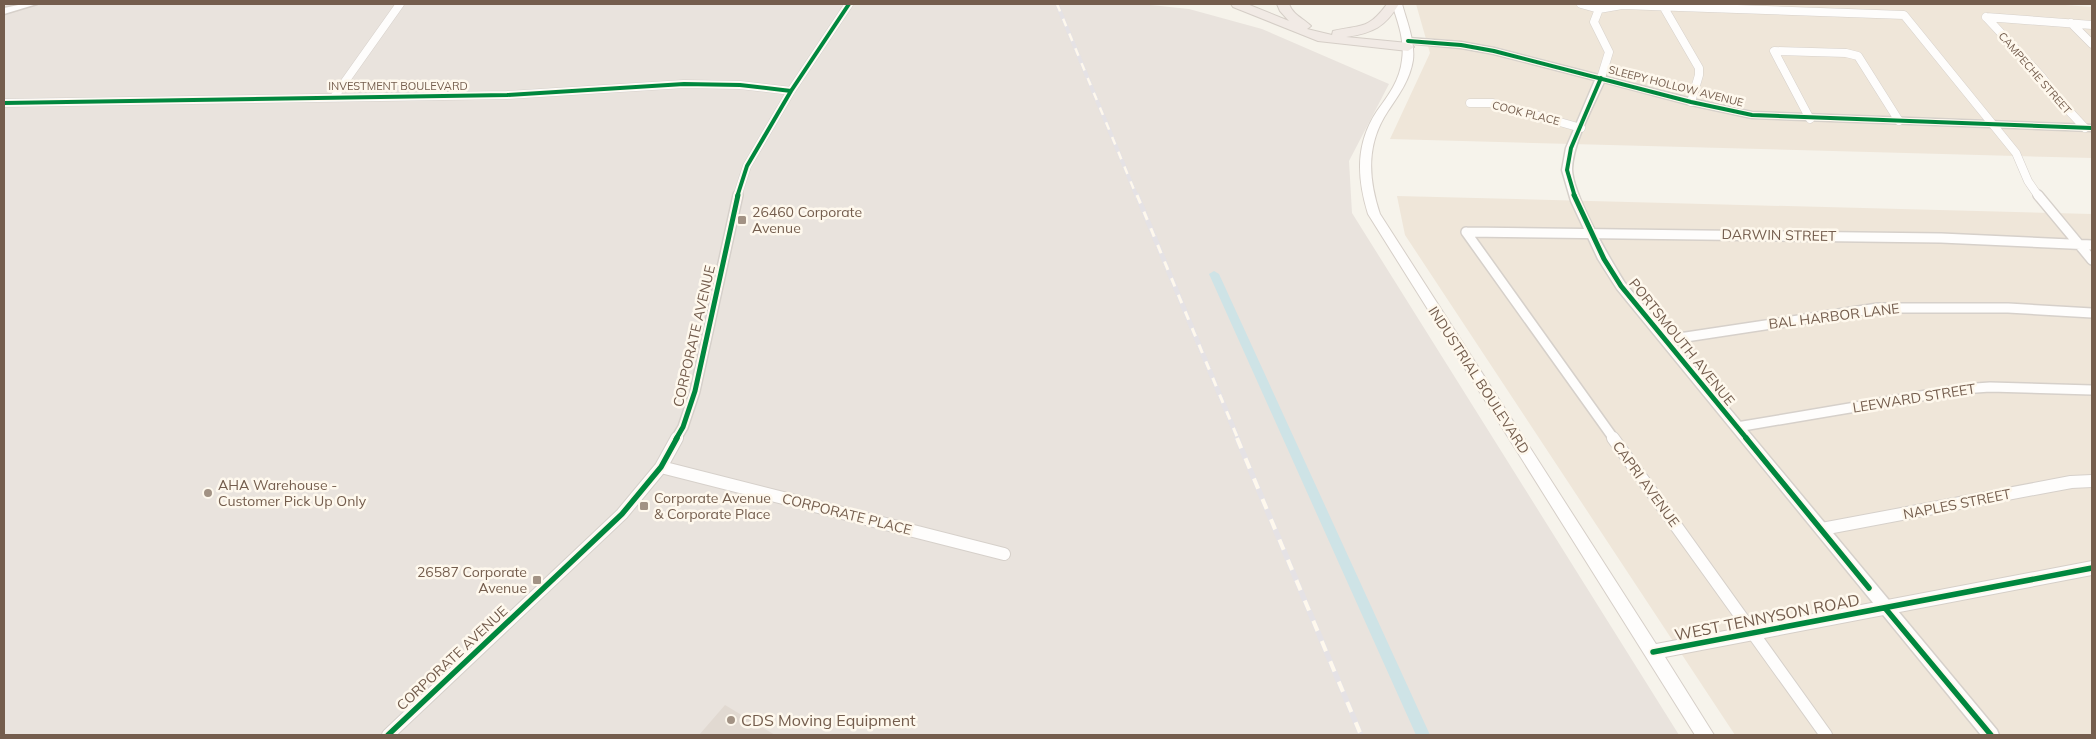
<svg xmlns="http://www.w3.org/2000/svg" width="2096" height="739" font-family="Mulish,sans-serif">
<rect width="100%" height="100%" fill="#f6f3eb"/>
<path fill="#efe6d9" d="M 1416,4 L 2052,4 L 2092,7 L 2092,158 L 1390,139 L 1430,53 Z
M 1397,196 L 2092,214 L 2092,735 L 1735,735 L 1405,235 Z"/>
<path fill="#e9e3dd" d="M 4,4 L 1141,4 L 1189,9 L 1262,29 L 1389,84 L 1349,161 L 1352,213 L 1679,735 L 4,735 Z"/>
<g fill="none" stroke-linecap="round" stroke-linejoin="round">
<path fill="#cee3e6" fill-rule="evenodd" d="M 1214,271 L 1219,274 L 1430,735 L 1416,735 L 1209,274 Z"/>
</g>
<path fill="#e1d9d1" d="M 725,705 L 775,735 L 699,735 Z"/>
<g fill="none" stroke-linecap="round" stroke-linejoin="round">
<g stroke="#d6d0ca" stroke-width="9">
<path id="minor-far2" d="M 1581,4 L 1599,9 L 1622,5 L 1904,15 L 2016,153 L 2028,181 L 2039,197
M 1663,6 L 1699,68 L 1699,75 L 1691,102
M 1599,9 L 1594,22 L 1609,52 L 1601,78
M 1986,17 L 2041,76 L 2058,99 L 2085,128
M 1986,17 L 2092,25
M 2071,23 L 2092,44
M 334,97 L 400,4
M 4,103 L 507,95 L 684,84 L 740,85 L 791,91
M 1470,103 L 1493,103 L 1581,128
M 1810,119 L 1774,51 L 1846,53 L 1858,56 L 1899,121
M 737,197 L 747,166 L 791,91 L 849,4"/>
</g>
<g stroke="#d6d0ca" stroke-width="12">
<path id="minor-far1" d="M 2038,195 L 2092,260
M 1466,232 L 1941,238 L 2092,245
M 1466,232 L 1614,439
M 1666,340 L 1878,308 L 2008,308 L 2092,313
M 1737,427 L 1962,389 L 1990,387 L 2092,390
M 676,439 L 683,427 L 695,391 L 738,195"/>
</g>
<g stroke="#d6d0ca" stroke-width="14">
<path id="minor" d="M 1613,438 L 1826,735
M 661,467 L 1004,554
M 1822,529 L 2071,482 L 2092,481
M 388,735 L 622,514 L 661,467 L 677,438"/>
</g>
<g stroke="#d6d0ca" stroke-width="3">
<path id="tertiary" d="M 23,4 L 37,4 L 4,14 L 4,8 Z
M 1408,38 L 1461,42 L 1494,48 L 1692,99 L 1752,112 L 2092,125 L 2092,131 L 1752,118 L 1691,105 L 1604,82 C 1593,107 1573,142 1572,169 C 1572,194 1611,261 1625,283 L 1997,730 L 1999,735 L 1981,735 L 1617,289 L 1598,259 L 1571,201 L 1562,170 L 1566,148 L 1595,80 L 1494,54 L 1461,48 L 1405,43 L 1403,41 Z"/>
</g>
<g stroke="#d6cfc8" stroke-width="2">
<path id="secondary" d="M 1392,4 L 1402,4 C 1407,22 1415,41 1413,60 C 1410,80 1398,96 1388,111 C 1366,144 1368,178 1380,214 L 1656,644 L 2092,561 L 2092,575 L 1665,657 L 1714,735 L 1695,735 L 1368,214 C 1357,178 1355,144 1377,111 C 1388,96 1400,80 1402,60 C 1405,41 1398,22 1392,4 Z"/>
</g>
<g stroke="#d5cec7" stroke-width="2">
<path id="motorway" d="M 1231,4 L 1247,4 L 1289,21 L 1280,11 L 1277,4 L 1289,4 C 1293,15 1303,18 1311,26 L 1307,29 L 1332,35 L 1333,31 C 1361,24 1367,31 1387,4 L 1399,4 C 1385,27 1373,33 1346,37 L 1408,43 L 1414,47 L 1408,51 L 1318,41 L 1233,7 Z"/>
</g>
<use href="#minor-far2" stroke="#fefdfc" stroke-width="8"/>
<use href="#minor-far1" stroke="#fefdfc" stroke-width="9"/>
<use href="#minor" stroke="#fefdfc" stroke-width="12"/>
<use href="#tertiary" fill="#fefdfc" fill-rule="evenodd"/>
<use href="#secondary" fill="#fefdfc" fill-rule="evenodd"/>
<use href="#motorway" fill="#f1eae5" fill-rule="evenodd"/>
<g stroke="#e5e2e5" stroke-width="4">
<path id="rail-far2" d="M 1057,4 L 1137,197"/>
</g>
<g stroke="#e5e2e5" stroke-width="5">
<path id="rail-far1" d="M 1137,195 L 1238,439"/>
</g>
<g stroke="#e5e2e5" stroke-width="5.5">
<path id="rail" d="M 1237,438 L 1361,735"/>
</g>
<use href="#rail-far2" stroke="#fef8ed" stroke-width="2.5" stroke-dasharray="8" stroke-linecap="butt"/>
<use href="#rail-far1" stroke="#fef8ed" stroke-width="3" stroke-dasharray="9" stroke-linecap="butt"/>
<use href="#rail" stroke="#fef8ed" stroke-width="4" stroke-dasharray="11" stroke-linecap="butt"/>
<g stroke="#fef8ed" stroke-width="6">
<path id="cycleway-far2" d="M 1408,41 L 1461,45 L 1494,51 L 1691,102 L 1752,115 L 2092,128
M 4,103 L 507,95 L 684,84 L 740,85 L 791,91
M 737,197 L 747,166 L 791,91 L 849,4
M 1575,197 L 1567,170 L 1571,148 L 1601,78"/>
</g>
<g stroke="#fef8ed" stroke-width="8">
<path id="cycleway-far1" d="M 1574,195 L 1604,259 L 1621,286 L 1747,439
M 676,439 L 683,427 L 695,391 L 738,195"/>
</g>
<g stroke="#fef8ed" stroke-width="9">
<path id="cycleway" d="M 1746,438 L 1869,588
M 1885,608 L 1991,735
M 1653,652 L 2092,568
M 388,735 L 622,514 L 661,467 L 677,438"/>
</g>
<use href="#cycleway-far2" stroke="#00873e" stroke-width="4"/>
<use href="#cycleway-far1" stroke="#00873e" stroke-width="5"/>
<use href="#cycleway" stroke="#00873e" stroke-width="5.5"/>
</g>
<g fill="#a29284" stroke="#fef8ed" stroke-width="2">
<rect x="737" y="215" width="10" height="10" rx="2.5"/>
<circle cx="208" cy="493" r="5"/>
<rect x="639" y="501" width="10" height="10" rx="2.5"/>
<rect x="532" y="575" width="10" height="10" rx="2.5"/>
<circle cx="731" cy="720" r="5"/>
</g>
<g text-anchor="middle" stroke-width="5" stroke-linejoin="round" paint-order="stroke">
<g font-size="11" fill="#745d4d" stroke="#fef8ed">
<text transform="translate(2035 73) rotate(49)" y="4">CAMPECHE STREET</text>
<text x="398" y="90">INVESTMENT BOULEVARD</text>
<text transform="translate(1676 86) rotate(14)" y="4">SLEEPY HOLLOW AVENUE</text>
<text transform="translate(1526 113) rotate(14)" y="4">COOK PLACE</text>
</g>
<g font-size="14" fill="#745d4d" stroke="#fef8ed" text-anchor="start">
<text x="752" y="217">26460 Corporate<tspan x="752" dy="16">Avenue</tspan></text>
<text x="218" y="490">AHA Warehouse -<tspan x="218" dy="16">Customer Pick Up Only</tspan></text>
<text x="654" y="503">Corporate Avenue<tspan x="654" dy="16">&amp; Corporate Place</tspan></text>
<text x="527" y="577" text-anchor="end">26587 Corporate<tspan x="527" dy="16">Avenue</tspan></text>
</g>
<g font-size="14" fill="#745d4d" stroke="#fef8ed">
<text transform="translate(1779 235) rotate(1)" y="5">DARWIN STREET</text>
<text transform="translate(1834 316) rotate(-7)" y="5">BAL HARBOR LANE</text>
<text transform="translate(694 336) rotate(-77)" y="5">CORPORATE AVENUE</text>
<text transform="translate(1682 342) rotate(51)" y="5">PORTSMOUTH AVENUE</text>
<text transform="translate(1479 380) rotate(57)" y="5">INDUSTRIAL BOULEVARD</text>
<text transform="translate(1914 398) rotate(-9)" y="5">LEEWARD STREET</text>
<text transform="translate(1646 484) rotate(54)" y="5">CAPRI AVENUE</text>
<text transform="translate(1957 504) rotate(-11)" y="5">NAPLES STREET</text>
<text transform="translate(847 514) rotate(14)" y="5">CORPORATE PLACE</text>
<text transform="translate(452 658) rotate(-43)" y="5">CORPORATE AVENUE</text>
</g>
<g font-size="16" fill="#745d4d" stroke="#fef8ed">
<text transform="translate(1767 617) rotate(-11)" y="6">WEST TENNYSON ROAD</text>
</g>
<g font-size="16" fill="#745d4d" stroke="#fef8ed" text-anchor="start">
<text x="741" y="726">CDS Moving Equipment</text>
</g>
</g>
<rect width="2096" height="739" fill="none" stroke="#745d4d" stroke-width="10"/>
</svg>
